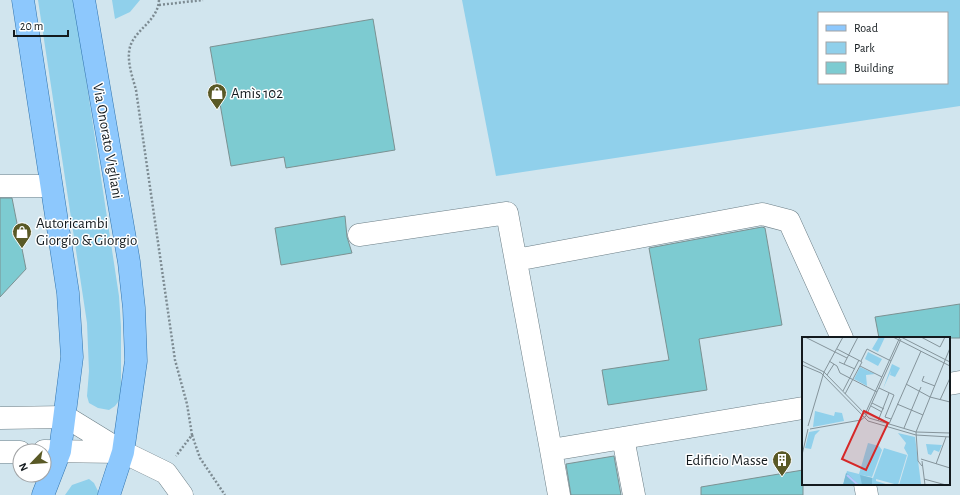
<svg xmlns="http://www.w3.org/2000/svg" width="960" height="495" font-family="'Alegreya Sans',sans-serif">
<rect width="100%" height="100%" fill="#d1e5ee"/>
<path fill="#90d0eb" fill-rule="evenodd" d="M 38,0 L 74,0 L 119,296 L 121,327 L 121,398 L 115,406 L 109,410 L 98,408 L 89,403 L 87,396 L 89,371 L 87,323 Z
M 112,0 L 140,0 L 130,12 L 115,19 Z
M 462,0 L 960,0 L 960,106 L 496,176 ZM 819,13 L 947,13 L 947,83 L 819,83 Z
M 89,479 L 94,483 L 100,495 L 65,495 L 72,485 Z"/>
<path fill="#7dcbd1" stroke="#7b9192" d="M 373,19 L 395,150 L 286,168 L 284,157 L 231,166 L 210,47 Z
M 0,198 L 12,198 L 26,269 L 0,297 Z
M 345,216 L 347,237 L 352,253 L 281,265 L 275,228 Z
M 762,227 L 765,228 L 782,325 L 699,339 L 707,390 L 608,405 L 602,370 L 669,360 L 649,248 Z
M 960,304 L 960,338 L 879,338 L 875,317 Z
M 614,456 L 621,495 L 571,495 L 566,464 Z
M 803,470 L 803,495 L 701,495 L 701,487 Z"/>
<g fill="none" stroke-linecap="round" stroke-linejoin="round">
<g stroke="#6c7e86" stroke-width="23">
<path id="minor" d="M 0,186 L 51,186
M 359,235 L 507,213 L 551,450
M 516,260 L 762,214 L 789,221 L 842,338
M 949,384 L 960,382
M 0,418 L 66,417 L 123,452 L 166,473 L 182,495
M 623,438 L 803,408
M 44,451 L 121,452
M 0,452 L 20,452
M 865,484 L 867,495
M 559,495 L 551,450 L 623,438 L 634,495"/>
</g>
<g stroke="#3174ae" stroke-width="23">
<path id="major" d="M 23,0 L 68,293 L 72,357 L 60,451 L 43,495
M 84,0 L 129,262 L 134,308 L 136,361 L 123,452 L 109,495"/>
</g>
<path stroke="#7d8b92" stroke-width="2.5" stroke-dasharray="2 2" stroke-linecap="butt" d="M 159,0 C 158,23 130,31 129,53 C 128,65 133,79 136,90 L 175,360 L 187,404 L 192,435 L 176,456
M 159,5 L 203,0
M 192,435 L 200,458 L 225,495"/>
<use href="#minor" stroke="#fff" stroke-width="22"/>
<use href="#major" stroke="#8dc8fd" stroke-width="22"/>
</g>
<defs>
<g id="shop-pin" transform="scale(1)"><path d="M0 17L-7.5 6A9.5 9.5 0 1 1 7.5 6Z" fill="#595926" stroke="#fff"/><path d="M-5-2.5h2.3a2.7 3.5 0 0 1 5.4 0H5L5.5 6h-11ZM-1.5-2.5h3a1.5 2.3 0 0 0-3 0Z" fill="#fff"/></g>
<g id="building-pin" transform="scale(1)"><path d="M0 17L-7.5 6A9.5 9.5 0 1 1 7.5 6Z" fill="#595926" stroke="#fff"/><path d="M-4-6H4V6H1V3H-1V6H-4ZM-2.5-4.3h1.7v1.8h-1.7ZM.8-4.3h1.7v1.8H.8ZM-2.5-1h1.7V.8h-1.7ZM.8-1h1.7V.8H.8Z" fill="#fff"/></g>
</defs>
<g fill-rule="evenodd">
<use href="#shop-pin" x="217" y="93"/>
<use href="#shop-pin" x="22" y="232"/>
<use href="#building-pin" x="782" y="460"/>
</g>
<g text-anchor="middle" stroke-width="3" stroke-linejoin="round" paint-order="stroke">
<g font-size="15" fill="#131a1e" stroke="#fff" text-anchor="start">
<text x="231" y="98">Amìs 102</text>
<text x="36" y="228">Autoricambi<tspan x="36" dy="17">Giorgio &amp; Giorgio</tspan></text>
<text x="768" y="465" text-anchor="end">Edificio Masse</text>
</g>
<g font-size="15" fill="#131a1e" stroke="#fff">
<text transform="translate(108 141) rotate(80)" y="5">Via Onorato Vigliani</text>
</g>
</g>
<g transform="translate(802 337)">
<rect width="148" height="148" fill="#d1e5ee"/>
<path d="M 77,0 L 83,0 L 76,15 L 70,12 ZM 66,15 L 80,22 L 76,29 L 63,22 ZM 90,27 L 98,31 L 93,40 L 88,38 L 89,34 L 81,52 ZM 58,30 L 73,37 L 64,38 L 65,49 L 52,42 ZM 13,74 L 32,79 L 33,75 L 40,76 L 42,84 L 11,90 ZM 18,93 L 13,98 L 9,112 L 3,111 L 7,95 ZM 96,96 L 113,100 L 119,147 L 97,148 L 106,118 L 102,111 L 104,106 ZM 66,106 L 77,109 L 80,113 L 70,140 L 59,138 L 71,141 L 82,111 L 105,118 L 96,148 L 74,142 L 74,144 L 87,148 L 41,148 L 45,134 L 57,137 ZM 124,107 L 140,108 L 137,115 L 132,113 L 129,118 L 126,117 Z" fill="#90d0eb"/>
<path d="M 44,136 L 46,137 L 57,148 L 41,148 ZM 58,138 L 70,141 L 70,148 L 60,148 Z" fill="#7abcd7"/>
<path fill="none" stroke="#b7c6fc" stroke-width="2" d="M 45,138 L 56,148"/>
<path fill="none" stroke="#85949b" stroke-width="1" d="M 3,0 L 45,21M 91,0 L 148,29M 99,0 L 148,25M 119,0 L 138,10 L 143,0M 35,12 L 60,25 L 43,57M 0,24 L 22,35 L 67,81 L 114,95 L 148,96M 27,24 L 35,29 L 38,36M 59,24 L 65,12 L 89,24M 37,25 L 53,32M 42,27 L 56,0M 0,28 L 19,36 L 66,84 L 114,98 L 148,100M 58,29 L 80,40M 38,36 L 75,55M 25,38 L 32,27M 122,39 L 120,44 L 133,49M 104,47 L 128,60 L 148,65M 77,51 L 92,58 L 83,80 L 89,82M 41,54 L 57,23M 138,63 L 148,41M 70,66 L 82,72M 95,67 L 121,78M 69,69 L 80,75M 63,77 L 98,0M 76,84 L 87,56M 87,87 L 119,14M 6,89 L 22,35 L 41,0M 102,91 L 119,50M 8,92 L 59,83 L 64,79 L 99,2M 0,118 L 6,92M 119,122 L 148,131M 120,124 L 123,148M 134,127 L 144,100M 120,129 L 116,124 L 114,95 L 148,11M 122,142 L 144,148"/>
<path fill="#d62828" fill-opacity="0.15" stroke="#d62828" stroke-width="2" d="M 62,74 L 86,86 L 64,133 L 40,122 Z"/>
<rect width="148" height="148" fill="none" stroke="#131a1e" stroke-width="2"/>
</g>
<rect x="818" y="12" width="130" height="72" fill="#ffffff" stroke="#a1a3a5"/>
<rect x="826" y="25" width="20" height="6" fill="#8dc8fd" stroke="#a1a3a5"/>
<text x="854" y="32" font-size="12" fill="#131a1e">Road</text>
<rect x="826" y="42" width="20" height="12" fill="#90d0eb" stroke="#a1a3a5"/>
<text x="854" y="52" font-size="12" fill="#131a1e">Park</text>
<rect x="826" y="62" width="20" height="12" fill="#7dcbd1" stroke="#a1a3a5"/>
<text x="854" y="72" font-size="12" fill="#131a1e">Building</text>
<g transform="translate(32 463) rotate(245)"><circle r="19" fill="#ffffff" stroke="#a1a3a5"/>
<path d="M0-3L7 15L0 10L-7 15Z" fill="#595926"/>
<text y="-6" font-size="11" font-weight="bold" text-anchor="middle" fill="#131a1e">N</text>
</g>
<path d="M14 30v6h54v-6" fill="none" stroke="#131a1e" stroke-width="2"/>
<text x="20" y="30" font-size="12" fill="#131a1e" stroke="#ffffff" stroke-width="3" paint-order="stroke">20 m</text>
</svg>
